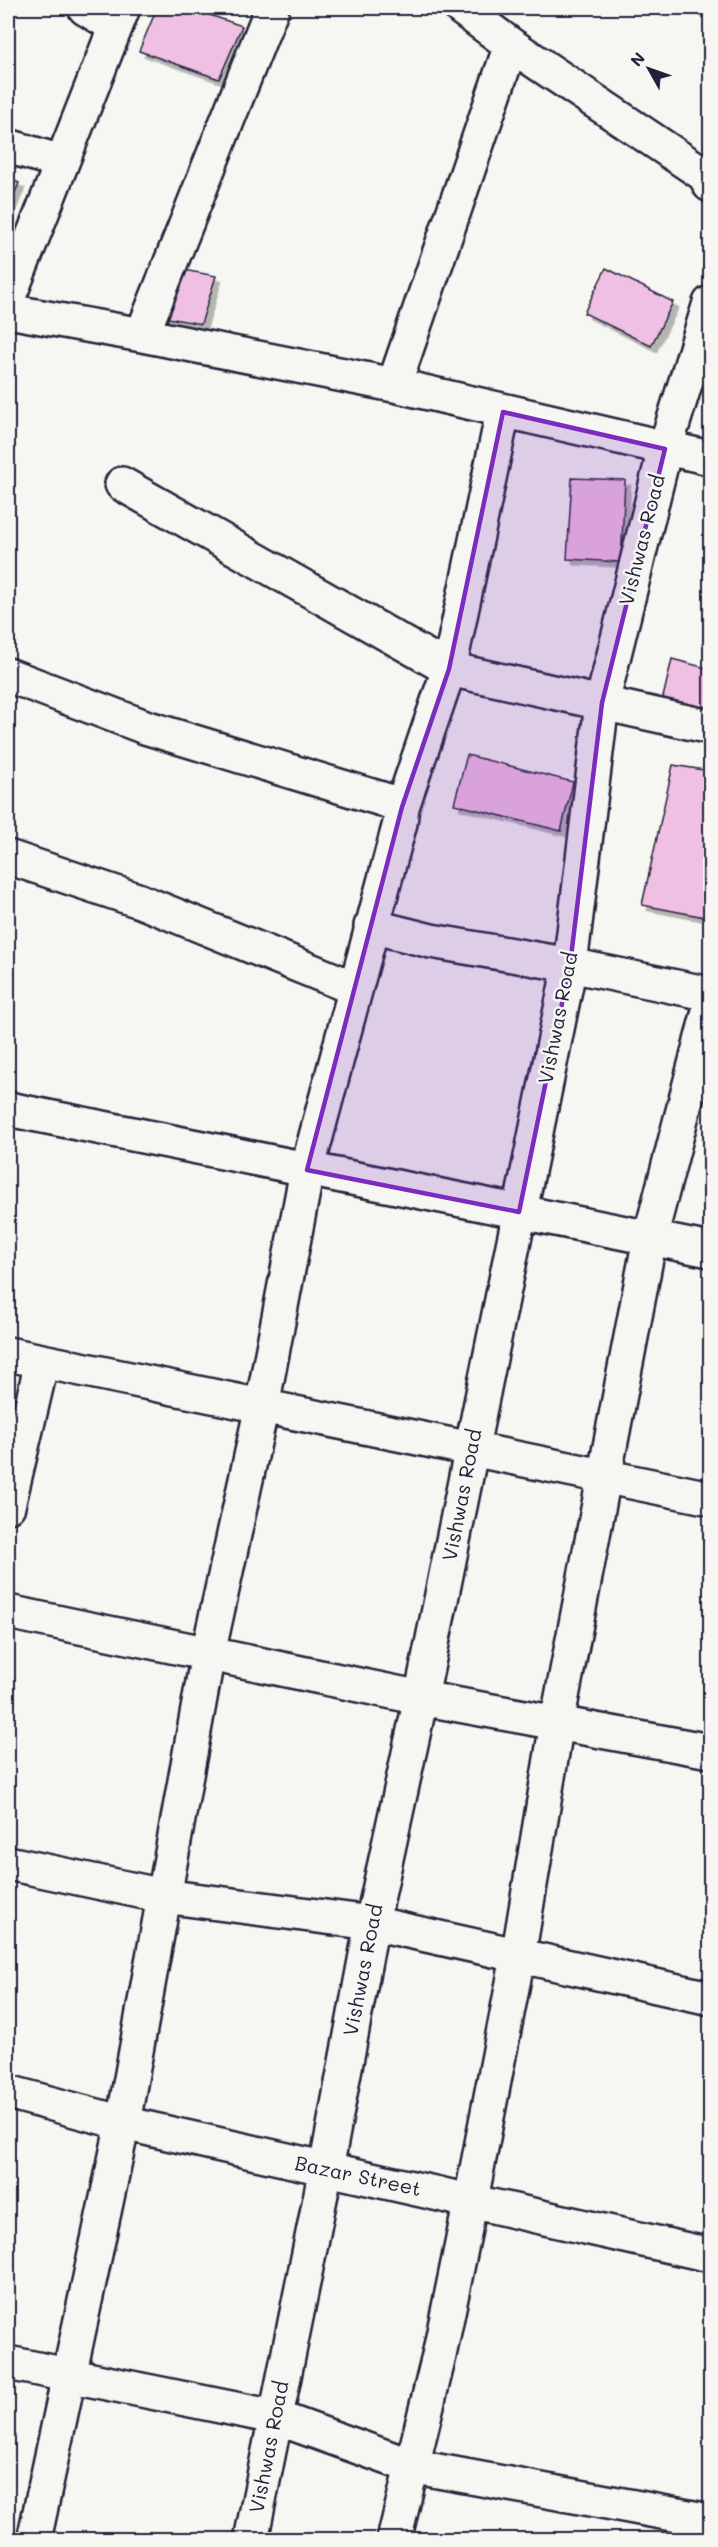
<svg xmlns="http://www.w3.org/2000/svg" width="718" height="2547" font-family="Mali,sans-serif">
<defs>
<filter id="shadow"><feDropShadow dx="5.5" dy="5.5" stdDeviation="0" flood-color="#0004"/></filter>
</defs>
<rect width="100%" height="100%" fill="#f6f6f2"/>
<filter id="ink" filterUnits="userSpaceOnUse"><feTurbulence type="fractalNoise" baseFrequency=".0167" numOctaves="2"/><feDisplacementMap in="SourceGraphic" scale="12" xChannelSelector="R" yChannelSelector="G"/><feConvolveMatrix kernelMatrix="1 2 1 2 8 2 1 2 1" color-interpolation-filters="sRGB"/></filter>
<g filter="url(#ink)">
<path fill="#f0c0e2" stroke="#22223b" stroke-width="1.5" filter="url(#shadow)" d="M 157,8 L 189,8 L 242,26 L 219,79 L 139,51 Z
M 8,178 L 19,183 L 8,210 Z
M 173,268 L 216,276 L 201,324 L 157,316 Z
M 606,268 L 673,302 L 651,346 L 584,313 Z
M 572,478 L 625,480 L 621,562 L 567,559 Z
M 672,659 L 710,669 L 710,718 L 661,706 Z
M 467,755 L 573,782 L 561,831 L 454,804 Z
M 673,765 L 710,771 L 710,918 L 642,905 Z"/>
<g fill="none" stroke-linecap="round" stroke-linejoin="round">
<g stroke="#22223b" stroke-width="38">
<path id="street" d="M 85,8 L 115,26
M 461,8 L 511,45 L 705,175 L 710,185
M 8,146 L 61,162
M 8,299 L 123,8
M 8,311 L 142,335 L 394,385 L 710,458
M 142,335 L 272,8
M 394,385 L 511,45
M 122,484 L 449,669 L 710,727
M 8,675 L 145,727 L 385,800 L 402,807
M 8,857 L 140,901 L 354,988
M 371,926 L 431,941 L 570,965 L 710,994
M 8,1109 L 710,1250
M 8,1354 L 710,1498
M 8,1506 L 42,1362
M 8,1612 L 421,1698 L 710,1751
M 8,1863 L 163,1896 L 372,1923 L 710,1998
M 8,2092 L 123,2123 L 710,2255
M 8,2363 L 275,2417 L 411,2466 L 710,2521
M 34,2540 L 123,2123 L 208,1654 L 262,1406 L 307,1170 L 400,823 L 402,807 L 449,669 L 503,412
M 251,2540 L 326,2169 L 372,1923 L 421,1698 L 570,965 L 602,703 L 665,449 L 710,303
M 394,2540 L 439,2356 L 471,2200 L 518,1957 L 557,1723 L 650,1238 L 710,1007"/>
</g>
<use href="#street" stroke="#f6f6f2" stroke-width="33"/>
</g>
</g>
<path fill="#7b2cbf" fill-opacity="0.2" stroke="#7b2cbf" stroke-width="4.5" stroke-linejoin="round" d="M 503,412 L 665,449 L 602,703 L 570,965 L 519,1212 L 307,1170 L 402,807 L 449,669 Z"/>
<g text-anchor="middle" stroke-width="5" stroke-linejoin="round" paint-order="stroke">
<g font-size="20" fill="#22223b" stroke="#f6f6f2">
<text transform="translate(642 540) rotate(-76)" y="7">Vishwas Road</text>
<text transform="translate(558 1018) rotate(-79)" y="7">Vishwas Road</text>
<text transform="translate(462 1495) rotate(-79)" y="7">Vishwas Road</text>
<text transform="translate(363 1970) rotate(-79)" y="7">Vishwas Road</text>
<text transform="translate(358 2176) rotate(12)" y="7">Bazar Street</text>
<text transform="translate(269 2447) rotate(-79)" y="7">Vishwas Road</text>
</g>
</g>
<rect width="718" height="2547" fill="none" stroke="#f6f6f2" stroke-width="30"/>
<rect x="15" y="15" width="688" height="2517" fill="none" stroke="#22223b" stroke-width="2" filter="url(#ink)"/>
<g transform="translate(649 69) rotate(310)" stroke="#f6f6f2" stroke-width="4.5" paint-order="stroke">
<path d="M0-4.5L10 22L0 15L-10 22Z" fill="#22223b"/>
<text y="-9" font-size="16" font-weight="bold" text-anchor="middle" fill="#22223b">N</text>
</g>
</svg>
